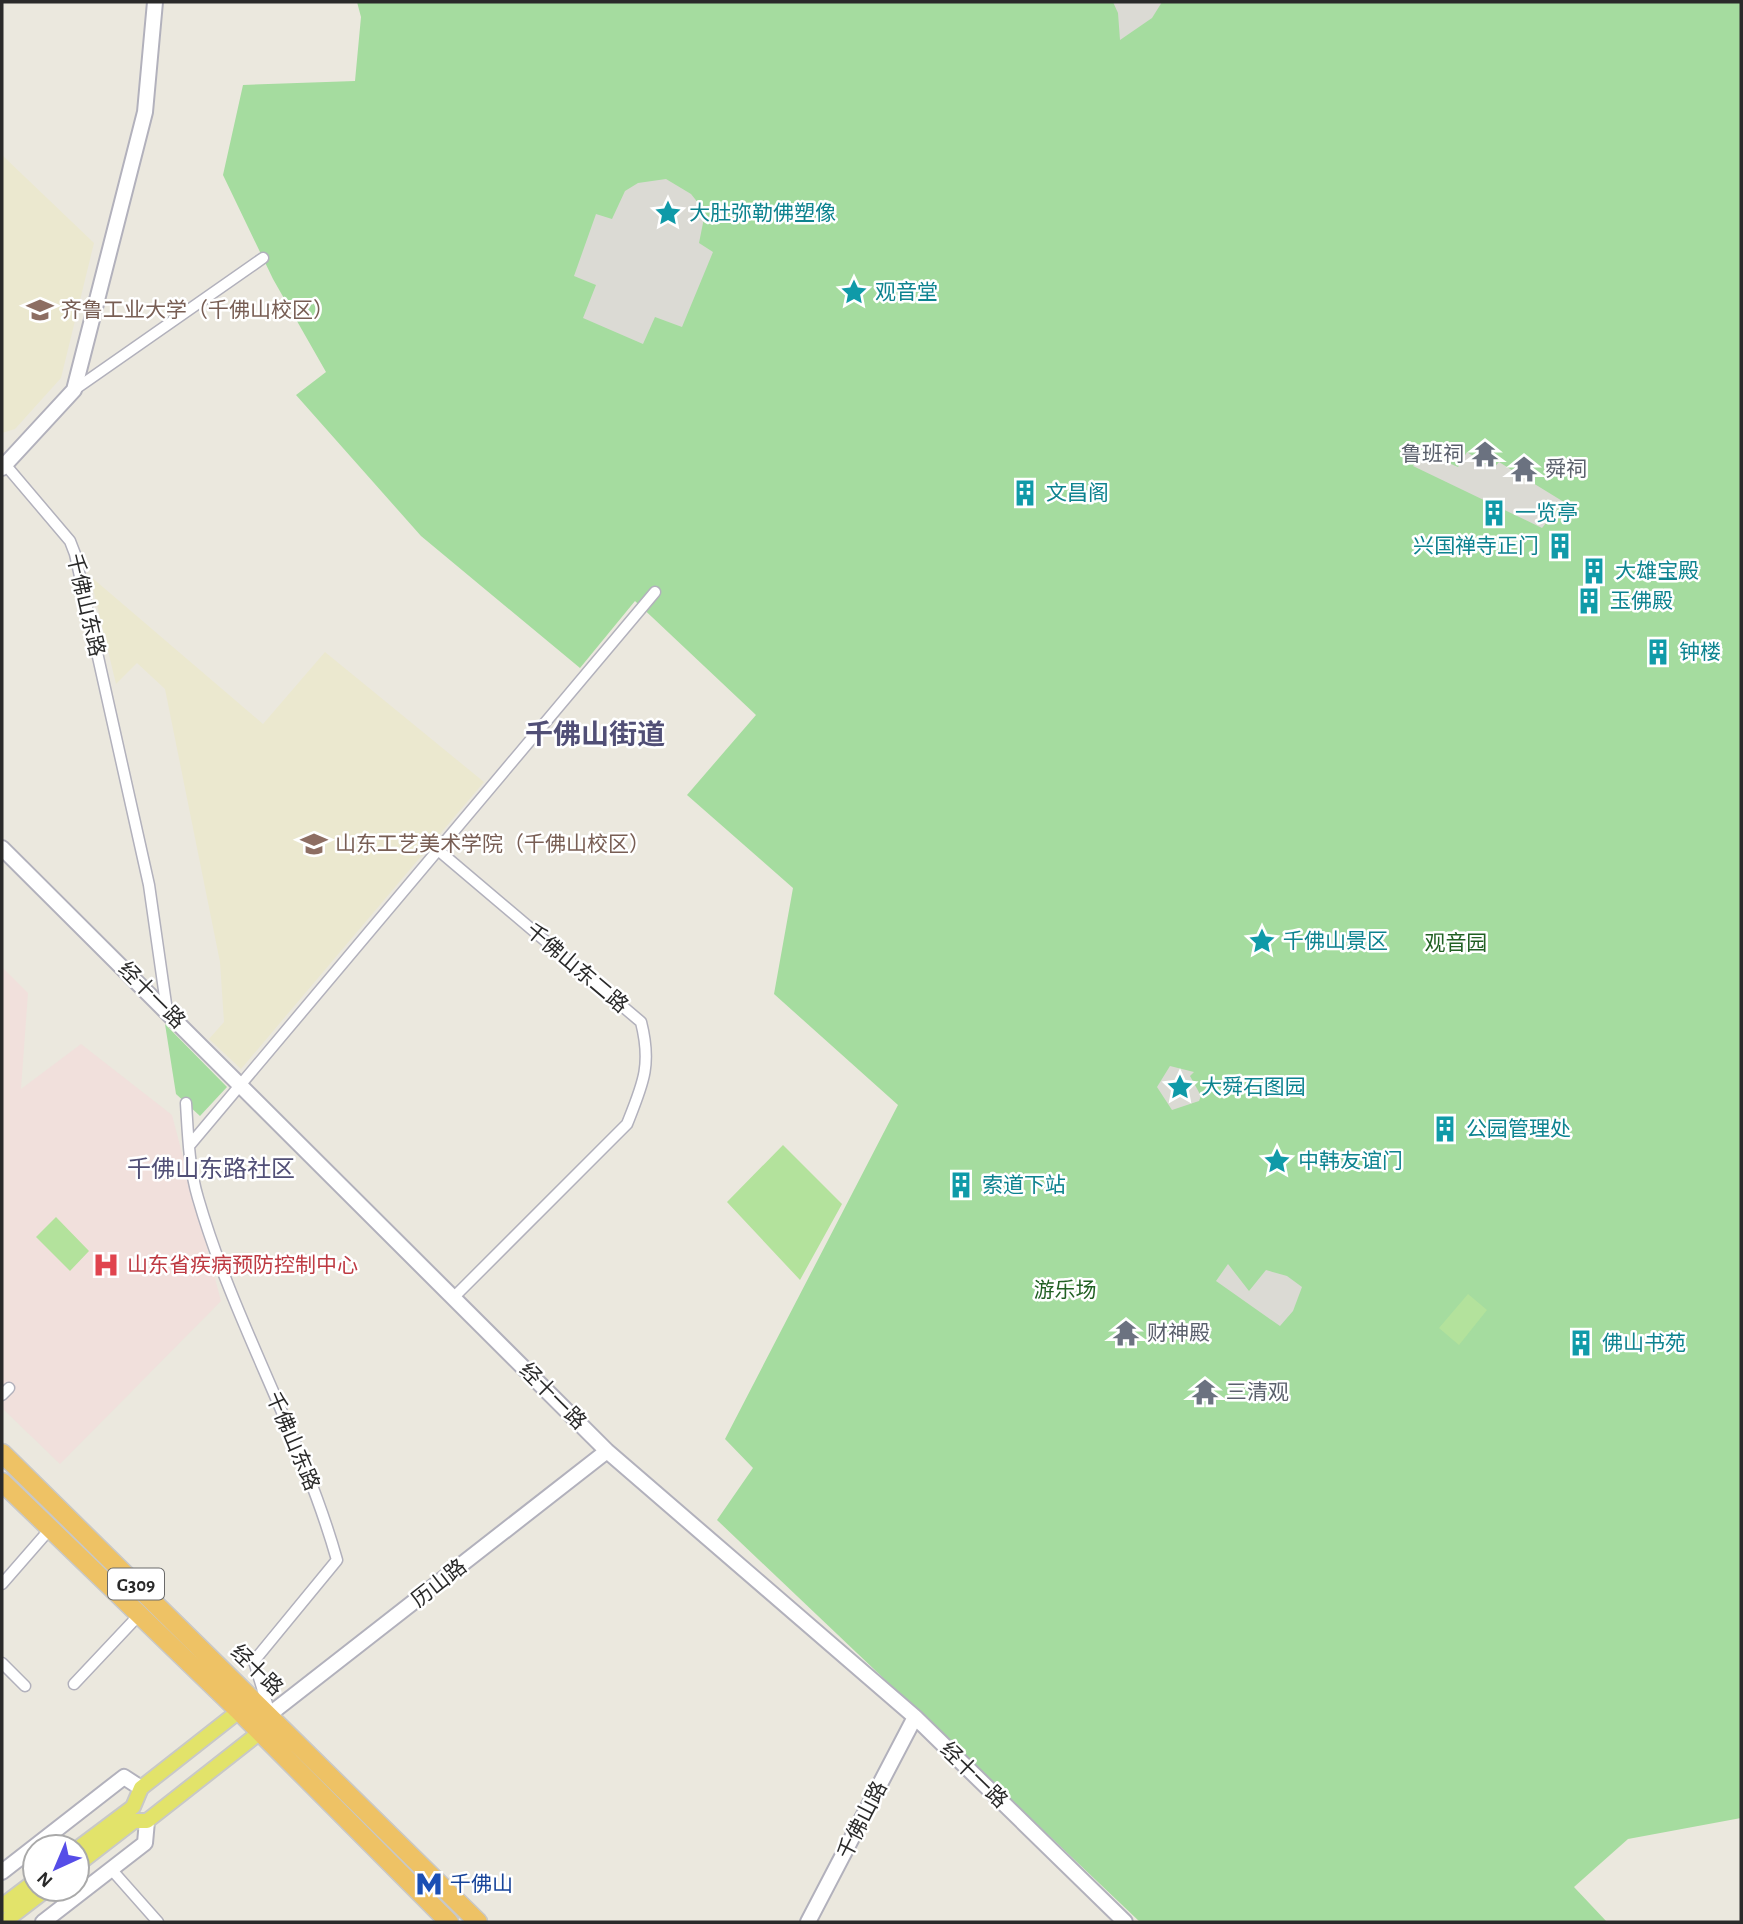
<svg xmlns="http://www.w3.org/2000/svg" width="1743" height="1924" font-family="'Alegreya Sans','Noto Sans SC',sans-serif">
<rect width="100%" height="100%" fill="#ebe8de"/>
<path fill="#ebe8cf" d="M 2,155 L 94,243 L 61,378 L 15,429 L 2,433 Z
M 90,576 L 263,724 L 325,652 L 484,782 L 241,1069 L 209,1039 L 224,1022 L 220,962 L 165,689 L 137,663 L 116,684 Z"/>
<path fill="#f1e0dc" d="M 2,967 L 28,993 L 21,1089 L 81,1044 L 172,1115 L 221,1301 L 60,1464 L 2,1408 Z"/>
<path fill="#a5dc9f" d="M 357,2 L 1741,2 L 1741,1818 L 1628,1839 L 1574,1887 L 1607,1922 L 1140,1922 L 717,1520 L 753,1468 L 725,1439 L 898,1105 L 774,994 L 793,888 L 687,795 L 756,715 L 635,601 L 580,668 L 421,536 L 296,395 L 326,372 L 273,279 L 223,175 L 243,85 L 355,81 L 361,17 Z
M 165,1024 L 227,1087 L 200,1116 L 176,1094 Z"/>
<path fill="#b3e29c" d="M 783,1145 L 842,1204 L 800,1280 L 727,1202 Z
M 56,1217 L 89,1251 L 70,1271 L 36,1237 Z
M 1468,1294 L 1487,1310 L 1459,1345 L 1439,1328 Z"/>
<path fill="#dbdad4" d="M 1113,2 L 1162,2 L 1152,18 L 1120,40 L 1118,13 Z
M 666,179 L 691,194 L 699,204 L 704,218 L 699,243 L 713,252 L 682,327 L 655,317 L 643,344 L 583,318 L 596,285 L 574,276 L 596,214 L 612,219 L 625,191 L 638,183 Z
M 1423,452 L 1458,467 L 1467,452 L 1493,469 L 1499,462 L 1572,507 L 1569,516 L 1558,508 L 1542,528 L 1413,466 Z
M 1170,1066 L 1194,1072 L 1190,1076 L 1201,1096 L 1199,1101 L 1172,1110 L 1157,1087 Z
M 1228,1264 L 1249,1291 L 1266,1270 L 1287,1276 L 1302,1287 L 1293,1311 L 1280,1326 L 1216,1281 Z"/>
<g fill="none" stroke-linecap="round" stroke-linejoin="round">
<g stroke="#b2b1bc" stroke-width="13">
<path id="street" d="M 74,390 L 263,258
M 3,462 L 70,541 L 75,554 L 149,885 L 167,1011
M 438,850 L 641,1022 C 652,1065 643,1084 627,1124 L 454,1297
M 186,1103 C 188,1135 189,1168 198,1198 C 234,1323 302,1436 337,1560 L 254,1661 L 270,1714
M 189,1146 L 655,592
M 2,1395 L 9,1388
M 2,1584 L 50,1529
M 2,1663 L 25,1686
M 74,1684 L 139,1615
M 111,1869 L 158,1922"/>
</g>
<g stroke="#b2b1bc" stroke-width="18">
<path id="secondary" d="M 2,468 L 74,390 L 145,112 L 155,2
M 2,848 L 607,1451 L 915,1717 L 1125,1922
M 270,1714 L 607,1451
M 2,1872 L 124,1777 L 141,1788
M 43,1922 L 145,1843 L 147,1821
M 808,1922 L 915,1717"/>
</g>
<g stroke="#c8c8c8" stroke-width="18">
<path id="primary" d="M 77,1849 L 133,1807 L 141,1788 L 239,1711 L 249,1712
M 77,1865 L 134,1821 L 147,1821 L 259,1733 L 264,1725
M 2,1906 L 35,1881
M 4,1922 L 47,1889"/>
</g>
<g stroke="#c8c8c8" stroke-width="21">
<path id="highway" d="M 2,1453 L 478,1922
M 2,1482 L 239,1711 L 449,1922"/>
</g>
<use href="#street" stroke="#fff" stroke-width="10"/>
<use href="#secondary" stroke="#fff" stroke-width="14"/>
<use href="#primary" stroke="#e2e36a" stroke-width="14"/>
<use href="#highway" stroke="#eec265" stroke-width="18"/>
</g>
<defs>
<g id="sight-bare" transform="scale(2.1)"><path d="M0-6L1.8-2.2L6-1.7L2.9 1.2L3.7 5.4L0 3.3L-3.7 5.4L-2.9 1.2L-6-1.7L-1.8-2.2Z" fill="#0f9aa8" stroke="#fff" stroke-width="2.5" paint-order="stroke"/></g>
<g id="university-bare" transform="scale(2.1)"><path d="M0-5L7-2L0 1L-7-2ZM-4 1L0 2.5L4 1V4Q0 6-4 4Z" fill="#8d6e63" stroke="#fff" stroke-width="2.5" paint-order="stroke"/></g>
<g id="temple-bare" transform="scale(2.1)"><path d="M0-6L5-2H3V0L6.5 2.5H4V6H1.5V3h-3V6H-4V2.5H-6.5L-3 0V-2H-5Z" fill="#6b7280" stroke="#fff" stroke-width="2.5" paint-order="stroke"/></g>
<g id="building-bare" transform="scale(2.1)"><path d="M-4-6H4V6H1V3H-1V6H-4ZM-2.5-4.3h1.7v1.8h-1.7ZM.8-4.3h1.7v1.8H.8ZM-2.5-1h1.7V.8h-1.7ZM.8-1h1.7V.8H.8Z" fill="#0f9aa8" stroke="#fff" stroke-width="2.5" paint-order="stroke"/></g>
<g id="hospital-bare" transform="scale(2.1)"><path d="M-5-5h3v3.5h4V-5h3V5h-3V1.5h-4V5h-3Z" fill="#e0444e" stroke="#fff" stroke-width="2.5" paint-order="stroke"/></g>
<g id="metro-bare" transform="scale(2.1)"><path d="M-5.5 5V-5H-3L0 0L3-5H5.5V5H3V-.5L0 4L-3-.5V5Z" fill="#1a4fb4" stroke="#fff" stroke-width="2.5" paint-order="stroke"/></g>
</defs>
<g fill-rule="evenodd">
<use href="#sight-bare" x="668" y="213"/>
<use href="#sight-bare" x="854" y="292"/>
<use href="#university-bare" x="40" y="310"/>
<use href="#temple-bare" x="1485" y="454"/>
<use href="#temple-bare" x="1524" y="469"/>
<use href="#building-bare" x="1025" y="493"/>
<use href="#building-bare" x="1494" y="513"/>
<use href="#building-bare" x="1560" y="546"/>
<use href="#building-bare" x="1594" y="571"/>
<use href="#building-bare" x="1589" y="601"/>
<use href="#building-bare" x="1658" y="652"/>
<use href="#university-bare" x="314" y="844"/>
<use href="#sight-bare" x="1262" y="941"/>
<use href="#sight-bare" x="1180" y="1087"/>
<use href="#building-bare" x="1445" y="1129"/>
<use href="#sight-bare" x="1277" y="1161"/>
<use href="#building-bare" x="961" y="1185"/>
<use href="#hospital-bare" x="106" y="1265"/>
<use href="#temple-bare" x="1126" y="1333"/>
<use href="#building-bare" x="1581" y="1343"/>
<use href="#temple-bare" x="1205" y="1392"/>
<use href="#metro-bare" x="429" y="1884"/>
</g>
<g text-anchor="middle" stroke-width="5" stroke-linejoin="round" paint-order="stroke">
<rect fill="#fff" stroke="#6a6a6a" stroke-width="2" x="108" y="1568.5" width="56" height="31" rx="5"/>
<g font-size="19" font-weight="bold" fill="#2a2a2a">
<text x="136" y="1591">G309</text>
</g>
<g font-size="21" fill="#0d838f" stroke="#fff" text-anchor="start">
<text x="689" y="220">大肚弥勒佛塑像</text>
<text x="875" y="299">观音堂</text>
<text x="1046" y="500">文昌阁</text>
<text x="1515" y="520">一览亭</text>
<text x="1539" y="553" text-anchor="end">兴国禅寺正门</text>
<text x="1615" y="578">大雄宝殿</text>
<text x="1610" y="608">玉佛殿</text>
<text x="1679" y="659">钟楼</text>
<text x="1283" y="948">千佛山景区</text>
<text x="1201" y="1094">大舜石图园</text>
<text x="1466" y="1136">公园管理处</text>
<text x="1298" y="1168">中韩友谊门</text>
<text x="982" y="1192">索道下站</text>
<text x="1602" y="1350">佛山书苑</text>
</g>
<g font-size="21" fill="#785e54" stroke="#fff" text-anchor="start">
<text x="61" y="317">齐鲁工业大学（千佛山校区）</text>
<text x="335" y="851">山东工艺美术学院（千佛山校区）</text>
</g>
<g font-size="21" fill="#5b616d" stroke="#fff" text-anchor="start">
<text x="1464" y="461" text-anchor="end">鲁班祠</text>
<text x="1545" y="476">舜祠</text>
<text x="1147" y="1340">财神殿</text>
<text x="1226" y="1399">三清观</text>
</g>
<g font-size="21" fill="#2a2a2a" stroke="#fff">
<text transform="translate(86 605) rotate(77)" y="7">千佛山东路</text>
<text transform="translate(577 968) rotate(40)" y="7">千佛山东二路</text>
<text transform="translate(152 995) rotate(45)" y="7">经十一路</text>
<text transform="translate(553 1396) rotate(45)" y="7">经十一路</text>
<text transform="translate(293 1441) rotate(67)" y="7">千佛山东路</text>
<text transform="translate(439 1583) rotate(-38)" y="7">历山路</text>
<text transform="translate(257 1670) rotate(44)" y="7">经十路</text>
<text transform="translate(974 1775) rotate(44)" y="7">经十一路</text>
<text transform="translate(862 1820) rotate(-63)" y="7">千佛山路</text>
</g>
<g font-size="21" fill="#216023" stroke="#fff">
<text x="1456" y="950">观音园</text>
<text x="1065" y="1297">游乐场</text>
</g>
<g font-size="21" fill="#be3a42" stroke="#fff" text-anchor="start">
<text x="127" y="1272">山东省疾病预防控制中心</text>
</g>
<g font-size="21" fill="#164399" stroke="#fff" text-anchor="start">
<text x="450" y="1891">千佛山</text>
</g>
<g font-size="24" fill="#514f76" stroke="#fff">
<text x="211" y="1177">千佛山东路社区</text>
</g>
<g font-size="28" font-weight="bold" fill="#514f76" stroke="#fff">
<text x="595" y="744">千佛山街道</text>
</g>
</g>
<rect width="1743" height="1924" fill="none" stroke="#2a2a2a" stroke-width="7"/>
<g transform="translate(56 1868) rotate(224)"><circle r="33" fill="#ffffff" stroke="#aaaaaa" stroke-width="2"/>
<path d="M0-5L12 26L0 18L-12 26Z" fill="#564de8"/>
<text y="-10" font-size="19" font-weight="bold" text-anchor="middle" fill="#2a2a2a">N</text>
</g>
</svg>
